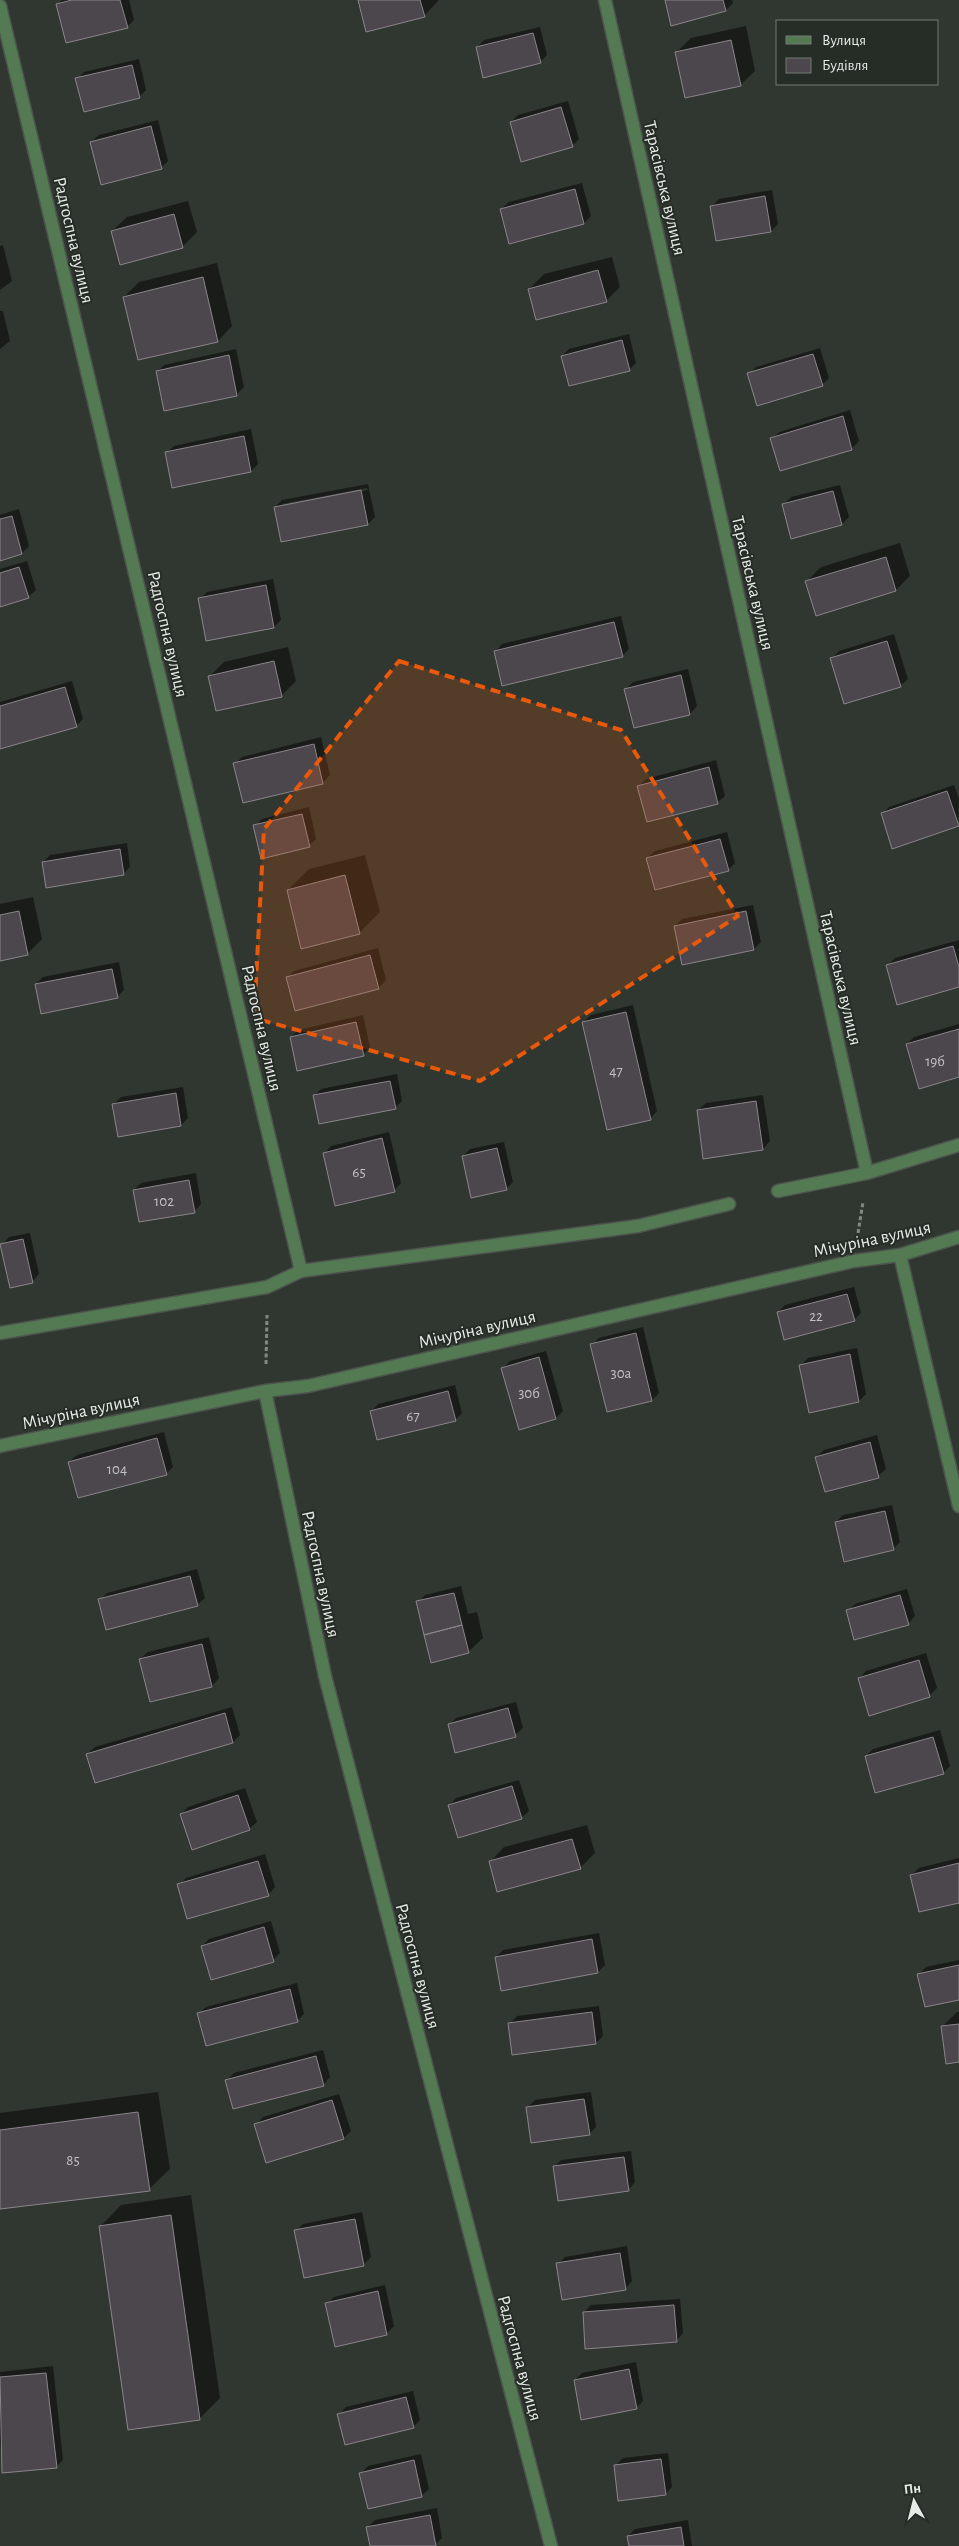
<svg xmlns="http://www.w3.org/2000/svg" width="959" height="2546" font-family="'Alegreya Sans',sans-serif">
<rect width="100%" height="100%" fill="#303630"/>
<path fill="#0007" fill-rule="evenodd" d="M 62,0 L 129,0 L 134,20 L 127,27 L 58,4 Z
M 359,0 L 438,0 L 438,1 L 424,16 Z
M 666,0 L 732,0 L 733,3 L 726,10 Z
M 746,26 L 755,71 L 740,85 L 677,52 L 691,38 Z
M 540,27 L 547,55 L 540,62 L 477,47 L 484,40 Z
M 139,59 L 146,90 L 139,97 L 77,79 L 84,72 Z
M 568,101 L 579,139 L 572,146 L 511,122 L 518,115 Z
M 158,120 L 168,161 L 161,168 L 91,142 L 99,135 Z
M 582,183 L 591,216 L 584,223 L 501,209 L 509,202 Z
M 772,190 L 778,224 L 771,231 L 712,206 L 719,199 Z
M 188,201 L 197,232 L 182,247 L 112,231 L 127,217 Z
M 3,245 L 12,281 L 0,290 L 0,246 Z
M 612,257 L 620,287 L 606,301 L 529,289 L 544,274 Z
M 217,263 L 232,326 L 218,341 L 139,359 L 124,297 L 139,282 Z
M 0,311 L 3,311 L 10,341 L 0,349 Z
M 629,334 L 636,363 L 629,370 L 562,356 L 569,349 Z
M 820,348 L 829,378 L 822,385 L 749,374 L 756,367 Z
M 236,349 L 244,387 L 237,394 L 157,372 L 164,365 Z
M 850,410 L 859,441 L 852,448 L 781,469 L 772,439 L 779,432 Z
M 251,429 L 258,464 L 251,471 L 166,453 L 174,446 Z
M 368,484 L 375,517 L 368,524 L 275,507 L 282,500 ZM 367,488 L 368,490 L 282,507 L 282,504 Z
M 840,485 L 849,517 L 842,524 L 784,504 L 791,497 Z
M 19,509 L 29,546 L 22,553 L 0,559 L 0,515 Z
M 900,543 L 910,576 L 896,590 L 806,582 L 821,567 Z
M 27,561 L 36,590 L 28,597 L 0,606 L 0,569 Z
M 273,579 L 281,620 L 274,627 L 200,599 L 207,592 Z
M 621,616 L 629,649 L 622,656 L 495,652 L 502,644 Z
M 894,634 L 908,679 L 900,686 L 832,658 L 839,651 Z
M 288,647 L 296,681 L 281,696 L 210,676 L 224,662 Z
M 688,669 L 697,706 L 690,714 L 635,726 L 626,689 L 633,682 Z
M 72,681 L 83,719 L 76,726 L 0,748 L 0,702 Z
M 321,737 L 330,775 L 322,783 L 235,764 L 242,757 Z
M 716,760 L 725,796 L 717,803 L 639,786 L 646,779 Z
M 954,785 L 959,799 L 958,825 L 882,814 L 889,807 Z
M 309,807 L 316,839 L 309,846 L 255,826 L 262,819 Z
M 727,832 L 735,863 L 728,870 L 647,858 L 655,851 Z
M 127,843 L 130,867 L 123,874 L 43,862 L 50,855 Z
M 365,855 L 380,912 L 359,933 L 288,890 L 309,869 Z
M 33,897 L 42,939 L 27,954 L 0,960 L 0,904 Z
M 753,905 L 761,942 L 754,949 L 675,926 L 682,919 Z
M 959,940 L 959,986 L 888,965 L 895,958 Z
M 378,948 L 386,980 L 379,988 L 287,978 L 294,971 Z
M 119,962 L 124,990 L 117,997 L 36,984 L 43,977 Z
M 633,1005 L 657,1111 L 650,1119 L 583,1022 L 591,1015 Z
M 363,1015 L 370,1047 L 363,1055 L 291,1037 L 298,1030 Z
M 959,1024 L 959,1076 L 907,1044 L 914,1037 Z
M 397,1074 L 402,1101 L 395,1108 L 314,1096 L 321,1089 Z
M 183,1087 L 188,1118 L 181,1125 L 114,1104 L 121,1097 Z
M 763,1095 L 770,1141 L 763,1149 L 698,1110 L 706,1103 Z
M 389,1132 L 401,1183 L 394,1191 L 324,1154 L 331,1146 Z
M 504,1142 L 513,1182 L 506,1189 L 463,1156 L 470,1149 Z
M 196,1173 L 201,1204 L 194,1212 L 134,1190 L 141,1183 Z
M 30,1233 L 39,1274 L 32,1282 L 2,1245 L 9,1237 Z
M 854,1287 L 861,1313 L 854,1320 L 778,1312 L 785,1305 Z
M 643,1327 L 659,1393 L 652,1400 L 592,1345 L 599,1338 Z
M 857,1348 L 866,1394 L 859,1401 L 801,1365 L 808,1358 Z
M 546,1351 L 563,1411 L 556,1418 L 503,1368 L 510,1361 Z
M 455,1385 L 462,1413 L 455,1420 L 371,1412 L 378,1404 Z
M 164,1432 L 173,1467 L 166,1474 L 69,1462 L 77,1455 Z
M 877,1435 L 886,1469 L 878,1476 L 816,1457 L 824,1450 Z
M 892,1505 L 900,1542 L 893,1549 L 836,1522 L 843,1515 Z
M 197,1569 L 205,1598 L 197,1605 L 100,1600 L 107,1593 Z
M 461,1586 L 468,1614 L 477,1612 L 483,1638 L 468,1652 L 418,1602 L 425,1595 Z
M 907,1589 L 915,1616 L 908,1624 L 848,1611 L 855,1604 Z
M 209,1637 L 219,1678 L 212,1686 L 151,1701 L 140,1659 L 148,1652 Z
M 926,1653 L 937,1688 L 929,1696 L 859,1679 L 866,1671 Z
M 516,1702 L 523,1728 L 515,1735 L 449,1725 L 456,1718 Z
M 232,1707 L 240,1735 L 233,1742 L 96,1782 L 87,1754 L 95,1747 Z
M 940,1730 L 950,1766 L 943,1773 L 866,1756 L 873,1749 Z
M 519,1780 L 529,1811 L 521,1818 L 449,1806 L 456,1798 Z
M 245,1788 L 257,1822 L 249,1829 L 181,1814 L 188,1807 Z
M 587,1825 L 595,1853 L 580,1868 L 490,1862 L 504,1847 Z
M 265,1854 L 275,1887 L 268,1895 L 179,1885 L 186,1878 Z
M 959,1858 L 959,1901 L 911,1875 L 919,1868 Z
M 271,1921 L 280,1953 L 273,1960 L 202,1946 L 209,1939 Z
M 599,1933 L 605,1965 L 598,1972 L 496,1957 L 503,1950 Z
M 959,1960 L 959,1999 L 919,1974 L 926,1967 Z
M 297,1983 L 304,2014 L 297,2021 L 198,2014 L 206,2007 Z
M 599,2006 L 603,2036 L 596,2043 L 510,2024 L 517,2016 Z
M 957,2012 L 959,2012 L 959,2061 L 942,2027 Z
M 323,2050 L 330,2077 L 323,2085 L 227,2080 L 234,2073 Z
M 158,2092 L 170,2169 L 149,2189 L 0,2208 L 0,2113 Z
M 591,2092 L 596,2127 L 589,2134 L 528,2107 L 535,2100 Z
M 339,2094 L 351,2131 L 344,2138 L 267,2161 L 256,2125 L 263,2117 Z
M 631,2151 L 635,2182 L 628,2190 L 554,2167 L 561,2160 Z
M 191,2195 L 220,2398 L 199,2419 L 101,2226 L 121,2205 Z
M 362,2212 L 371,2257 L 363,2265 L 296,2231 L 303,2224 Z
M 627,2246 L 632,2281 L 625,2289 L 558,2264 L 565,2257 Z
M 385,2285 L 394,2326 L 386,2334 L 327,2304 L 334,2297 Z
M 680,2299 L 683,2333 L 676,2341 L 584,2312 L 591,2305 Z
M 636,2362 L 643,2401 L 636,2408 L 575,2380 L 582,2373 Z
M 53,2366 L 63,2460 L 56,2467 L 3,2472 L 0,2442 L 0,2372 Z
M 413,2391 L 420,2420 L 413,2427 L 339,2415 L 346,2407 Z
M 668,2453 L 672,2487 L 665,2494 L 615,2466 L 623,2458 Z
M 421,2454 L 429,2489 L 421,2496 L 361,2473 L 368,2466 Z
M 437,2508 L 442,2538 L 435,2545 L 371,2546 L 367,2528 L 375,2520 Z
M 688,2520 L 692,2546 L 630,2546 L 628,2536 L 635,2529 Z"/>
<path fill="#4c474d" stroke="#8b858c" d="M 72,0 L 120,0 L 128,28 L 66,43 L 56,4 Z
M 358,0 L 420,0 L 425,17 L 366,32 Z
M 665,0 L 723,0 L 726,11 L 671,26 Z
M 533,33 L 541,63 L 483,78 L 476,47 Z
M 731,40 L 741,86 L 685,98 L 675,52 Z
M 132,65 L 140,98 L 84,112 L 75,78 Z
M 561,107 L 573,147 L 521,162 L 510,122 Z
M 151,126 L 162,169 L 101,185 L 90,142 Z
M 575,189 L 584,224 L 509,244 L 500,209 Z
M 765,196 L 771,232 L 716,241 L 710,206 Z
M 174,214 L 183,248 L 120,265 L 111,231 Z
M 598,270 L 607,302 L 536,320 L 528,289 Z
M 203,277 L 218,342 L 138,360 L 123,297 Z
M 622,340 L 630,371 L 569,386 L 561,356 Z
M 813,354 L 823,386 L 757,406 L 747,373 Z
M 229,355 L 237,396 L 164,411 L 156,371 Z
M 843,416 L 852,450 L 780,471 L 770,438 Z
M 244,436 L 251,472 L 172,488 L 165,452 Z
M 361,490 L 368,525 L 281,542 L 274,507 Z
M 833,491 L 842,525 L 791,539 L 782,504 Z
M 12,516 L 22,554 L 0,561 L 0,519 Z
M 886,557 L 896,591 L 816,616 L 805,581 Z
M 19,567 L 29,598 L 0,607 L 0,573 Z
M 266,585 L 274,628 L 206,641 L 198,598 Z
M 614,622 L 623,657 L 502,686 L 494,651 Z
M 887,641 L 901,687 L 844,704 L 830,658 Z
M 274,661 L 282,697 L 216,711 L 208,676 Z
M 681,675 L 690,715 L 634,728 L 624,689 Z
M 65,687 L 77,727 L 0,749 L 0,706 Z
M 314,744 L 323,784 L 243,803 L 233,763 Z
M 709,767 L 718,804 L 647,822 L 637,786 Z
M 947,791 L 959,826 L 892,849 L 881,813 Z
M 302,814 L 310,847 L 261,859 L 253,825 Z
M 720,839 L 729,871 L 655,890 L 646,858 Z
M 120,849 L 124,875 L 46,888 L 42,862 Z
M 345,875 L 360,934 L 301,949 L 287,890 Z
M 19,911 L 28,955 L 0,961 L 0,915 Z
M 746,911 L 754,950 L 682,965 L 674,926 Z
M 953,946 L 959,967 L 959,987 L 897,1005 L 886,965 Z
M 370,955 L 379,989 L 295,1011 L 286,977 Z
M 112,969 L 118,998 L 41,1014 L 35,984 Z
M 626,1012 L 651,1120 L 607,1130 L 582,1022 Z
M 356,1022 L 364,1056 L 297,1071 L 290,1037 Z
M 959,1029 L 959,1077 L 919,1089 L 906,1044 Z
M 390,1081 L 396,1109 L 319,1124 L 313,1095 Z
M 176,1093 L 181,1126 L 118,1137 L 112,1104 Z
M 756,1101 L 763,1150 L 703,1159 L 697,1110 Z
M 382,1138 L 395,1192 L 335,1206 L 323,1153 Z
M 497,1148 L 507,1190 L 471,1198 L 462,1156 Z
M 189,1180 L 195,1213 L 139,1222 L 133,1190 Z
M 23,1239 L 33,1283 L 10,1288 L 0,1244 Z
M 847,1294 L 855,1321 L 784,1340 L 777,1312 Z
M 636,1333 L 652,1401 L 607,1412 L 590,1344 Z
M 850,1354 L 859,1402 L 809,1413 L 799,1365 Z
M 539,1357 L 556,1419 L 519,1430 L 501,1368 Z
M 448,1391 L 456,1421 L 377,1440 L 370,1411 Z
M 157,1438 L 167,1475 L 78,1498 L 68,1462 Z
M 870,1442 L 879,1478 L 825,1492 L 815,1457 Z
M 885,1511 L 894,1550 L 844,1562 L 835,1522 Z
M 190,1576 L 198,1606 L 106,1630 L 98,1599 Z
M 454,1593 L 462,1625 L 424,1635 L 416,1601 Z
M 900,1595 L 909,1625 L 854,1640 L 846,1610 Z
M 462,1625 L 469,1653 L 431,1663 L 424,1635 Z
M 202,1644 L 212,1687 L 150,1702 L 139,1659 Z
M 919,1660 L 930,1697 L 869,1716 L 858,1678 Z
M 508,1708 L 516,1737 L 455,1753 L 448,1724 Z
M 225,1713 L 233,1743 L 95,1783 L 86,1754 Z
M 933,1737 L 944,1774 L 875,1793 L 865,1756 Z
M 512,1786 L 522,1819 L 458,1838 L 448,1805 Z
M 238,1795 L 250,1830 L 192,1850 L 180,1814 Z
M 572,1839 L 581,1869 L 497,1892 L 489,1861 Z
M 258,1861 L 269,1896 L 187,1919 L 177,1884 Z
M 959,1863 L 959,1903 L 919,1912 L 910,1875 Z
M 264,1927 L 274,1962 L 211,1980 L 201,1946 Z
M 592,1939 L 598,1973 L 501,1991 L 495,1957 Z
M 959,1965 L 959,2000 L 925,2007 L 917,1974 Z
M 290,1989 L 298,2022 L 206,2046 L 197,2013 Z
M 592,2012 L 596,2044 L 512,2055 L 508,2023 Z
M 959,2024 L 959,2062 L 946,2064 L 941,2026 Z
M 316,2056 L 324,2086 L 233,2109 L 225,2080 Z
M 584,2099 L 590,2135 L 531,2143 L 526,2107 Z
M 332,2100 L 344,2139 L 266,2163 L 254,2124 Z
M 138,2112 L 150,2191 L 0,2209 L 0,2130 Z
M 624,2157 L 629,2191 L 558,2201 L 553,2166 Z
M 171,2215 L 200,2420 L 128,2430 L 99,2226 Z
M 355,2219 L 364,2266 L 304,2278 L 294,2230 Z
M 620,2253 L 626,2290 L 562,2300 L 556,2263 Z
M 378,2291 L 387,2335 L 335,2347 L 325,2303 Z
M 674,2305 L 677,2342 L 585,2349 L 583,2312 Z
M 629,2369 L 637,2409 L 581,2420 L 574,2380 Z
M 46,2373 L 57,2468 L 2,2473 L 0,2377 Z
M 406,2397 L 414,2428 L 345,2445 L 337,2414 Z
M 661,2459 L 666,2495 L 618,2501 L 614,2465 Z
M 414,2460 L 422,2497 L 368,2509 L 359,2473 Z
M 430,2515 L 436,2546 L 370,2546 L 366,2527 Z
M 681,2527 L 684,2546 L 629,2546 L 627,2536 Z"/>
<g fill="none" stroke-linecap="round" stroke-linejoin="round">
<g stroke="#4d534d" stroke-width="15">
<path id="street" d="M 605,0 L 867,1173
M 0,6 L 301,1271
M 778,1191 L 867,1173 L 959,1145
M 900,1255 L 959,1506
M 0,1333 L 267,1287 L 301,1271 L 638,1226 L 729,1204
M 265,1391 L 325,1676 L 551,2546
M 0,1446 L 265,1391 L 308,1386 L 854,1261 L 900,1255 L 959,1237"/>
</g>
<path stroke="#838883" stroke-width="3" stroke-dasharray="4 2.5" stroke-linecap="butt" d="M 858,1233 L 863,1202
M 266,1364 L 267,1315"/>
<use href="#street" stroke="#537a53" stroke-width="12"/>
</g>
<path fill="#e8590c" fill-opacity="0.2" stroke="#e8590c" stroke-width="4" stroke-dasharray="10 6" stroke-linejoin="round" d="M 399,661 L 621,730 L 738,916 L 480,1081 L 254,1018 L 264,829 Z"/>
<g text-anchor="middle" stroke-width="4" stroke-linejoin="round" paint-order="stroke">
<g font-size="15" fill="#c0c2c0">
<text x="935" y="1066">19б</text>
<text x="616" y="1076">47</text>
<text x="359" y="1177">65</text>
<text x="164" y="1206">102</text>
<text x="816" y="1321">22</text>
<text x="621" y="1378">30а</text>
<text x="529" y="1398">30б</text>
<text x="413" y="1421">67</text>
<text x="117" y="1474">104</text>
<text x="73" y="2165">85</text>
</g>
<g font-size="18" fill="#e7ebe7" stroke="#262c26">
<text transform="translate(665 188) rotate(77)" y="6">Тарасівська вулиця</text>
<text transform="translate(74 240) rotate(77)" y="6">Радгоспна вулиця</text>
<text transform="translate(753 583) rotate(77)" y="6">Тарасівська вулиця</text>
<text transform="translate(168 634) rotate(77)" y="6">Радгоспна вулиця</text>
<text transform="translate(841 978) rotate(77)" y="6">Тарасівська вулиця</text>
<text transform="translate(262 1028) rotate(77)" y="6">Радгоспна вулиця</text>
<text transform="translate(872 1239) rotate(-12)" y="6">Мічуріна вулиця</text>
<text transform="translate(477 1329) rotate(-13)" y="6">Мічуріна вулиця</text>
<text transform="translate(81 1411) rotate(-12)" y="6">Мічуріна вулиця</text>
<text transform="translate(321 1574) rotate(78)" y="6">Радгоспна вулиця</text>
<text transform="translate(418 1966) rotate(75)" y="6">Радгоспна вулиця</text>
<text transform="translate(520 2358) rotate(75)" y="6">Радгоспна вулиця</text>
</g>
</g>
<rect x="776" y="20" width="162" height="65" fill="#262c26" stroke="#737873"/>
<rect x="786" y="36" width="25" height="8" fill="#537a53" stroke="#737873"/>
<text x="822" y="45" font-size="15" fill="#e7ebe7">Вулиця</text>
<rect x="786" y="58" width="25" height="15" fill="#4c474d" stroke="#737873"/>
<text x="822" y="70" font-size="15" fill="#e7ebe7">Будівля</text>
<g transform="translate(914 2501) rotate(353)" stroke="#262c26" stroke-width="4" paint-order="stroke">
<path d="M0-4L9 19L0 12L-9 19Z" fill="#e7ebe7"/>
<text y="-8" font-size="14" font-weight="bold" text-anchor="middle" fill="#e7ebe7">Пн</text>
</g>
</svg>
